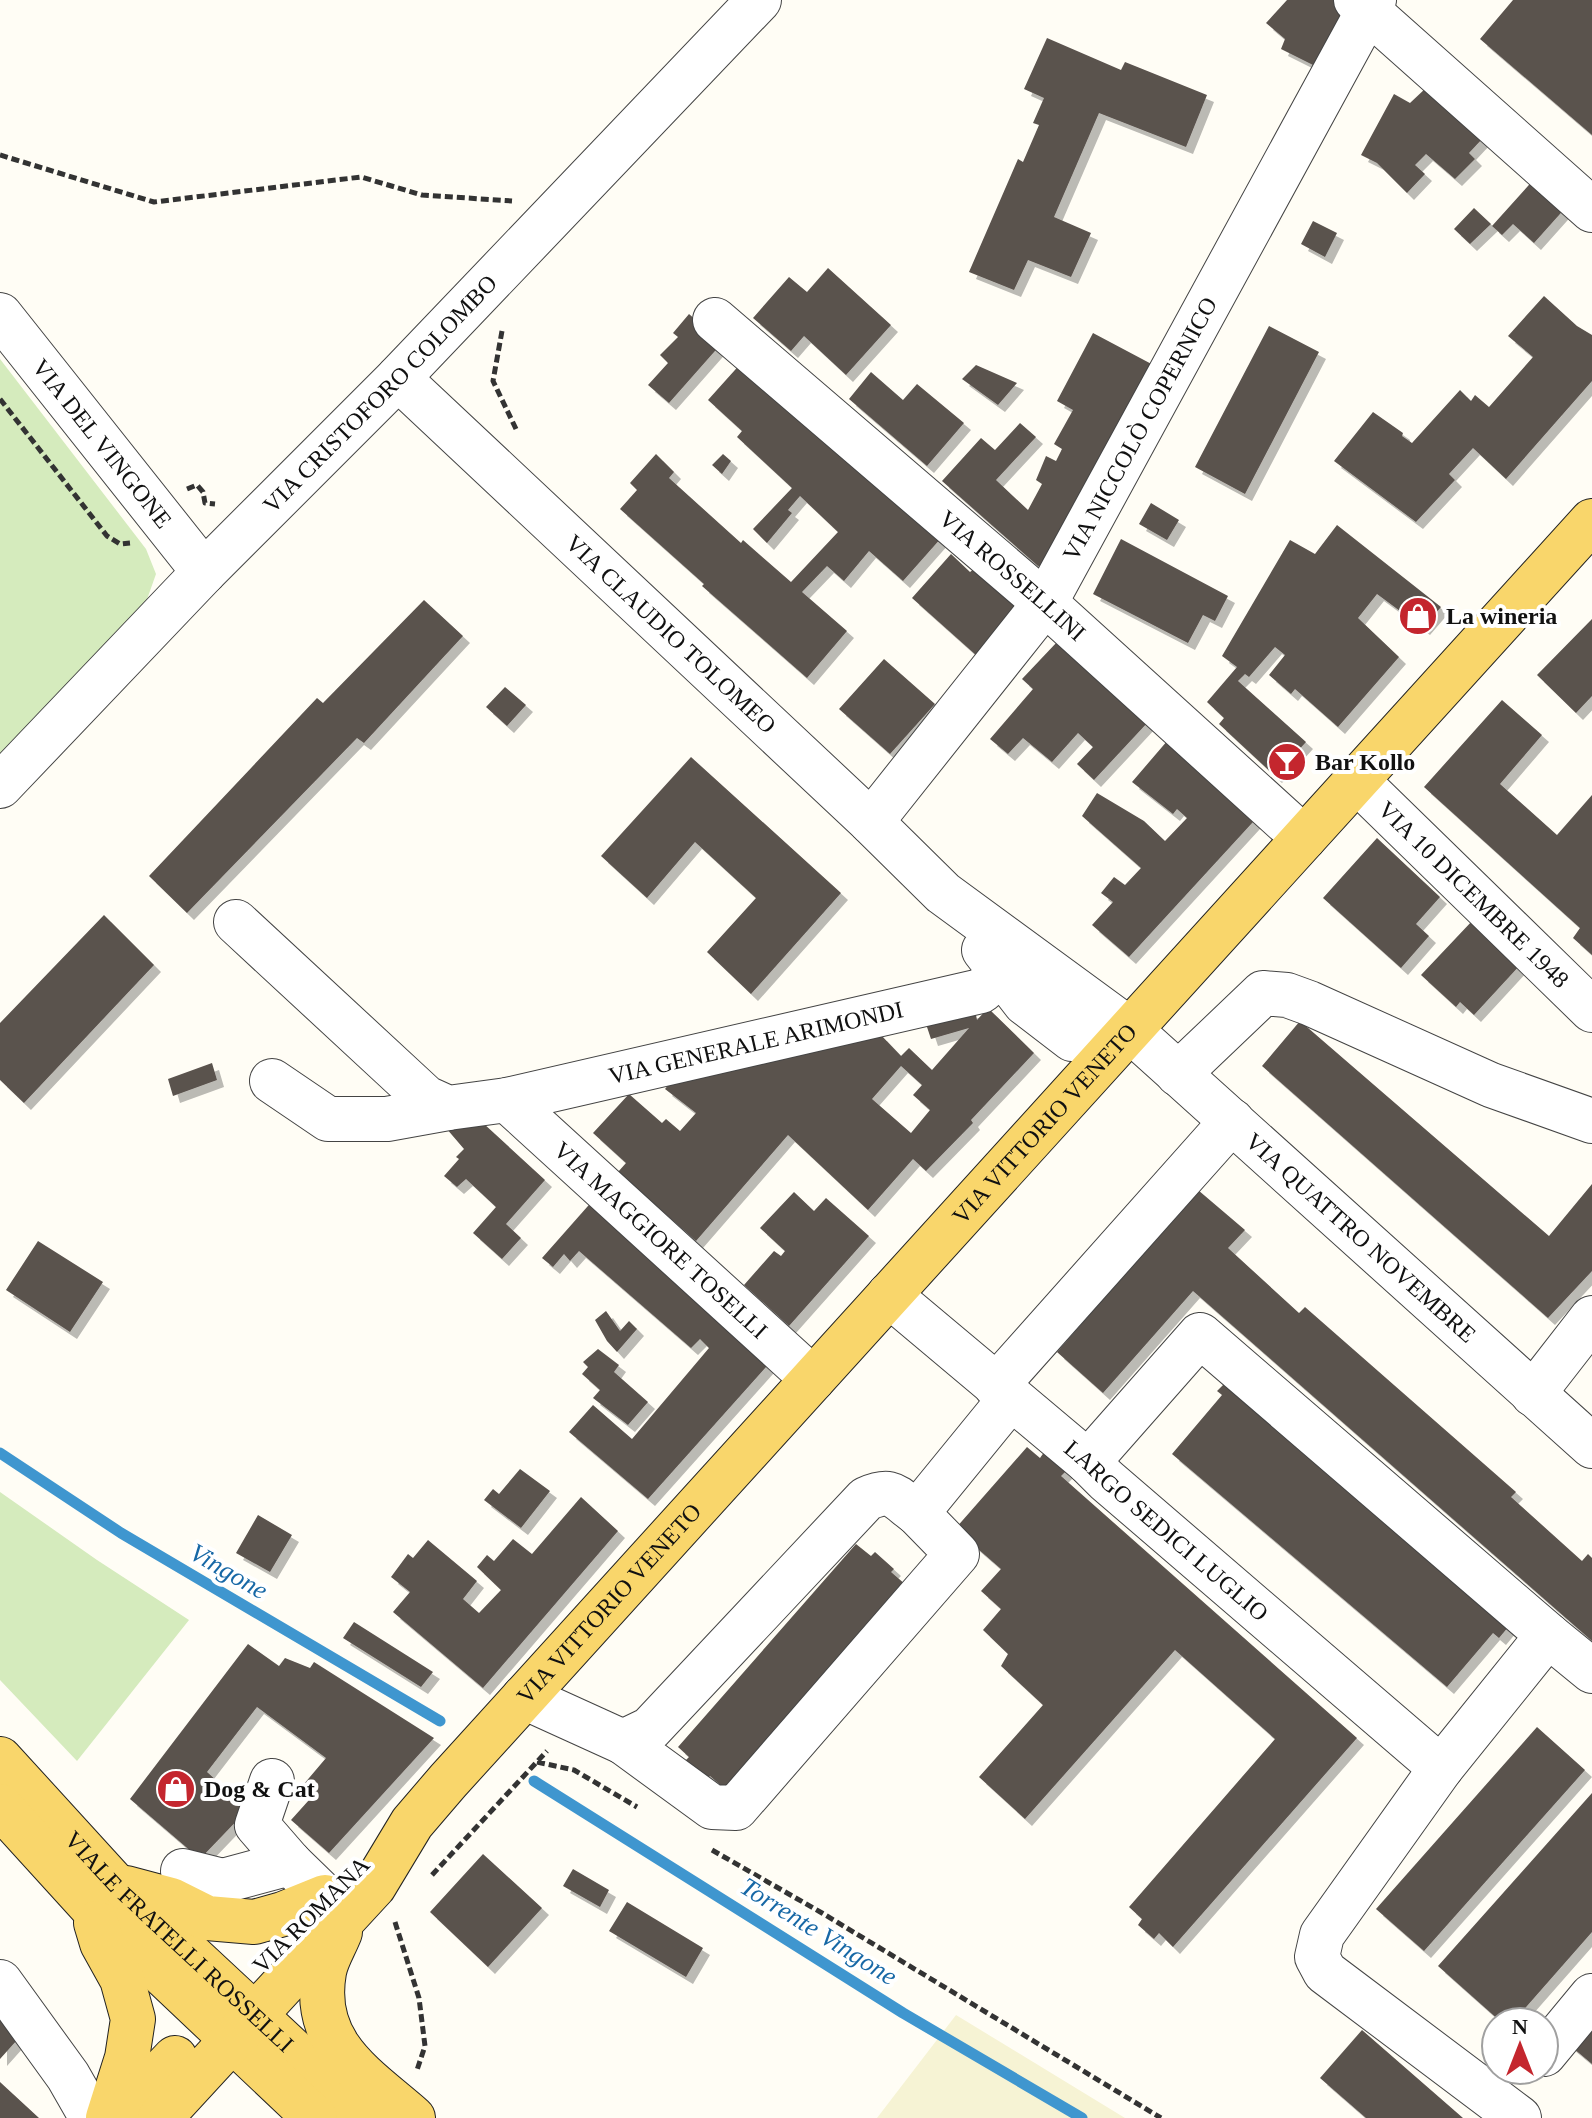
<svg xmlns="http://www.w3.org/2000/svg" width="1592" height="2118" font-family="Georgia,serif">
<defs>
<filter id="shadow"><feDropShadow dx="7" dy="7" stdDeviation="0" flood-color="#0004"/></filter>
</defs>
<rect width="100%" height="100%" fill="#fffdf5"/>
<path fill="#f6f3d4" d="M 956,2015 L 1125,2118 L 877,2118 Z"/>
<path fill="#d5ebbd" d="M 0,359 L 146,549 L 156,574 L 145,605 L 0,757 Z
M 0,1492 L 97,1560 L 189,1620 L 77,1761 L 0,1680 Z"/>
<g fill="none" stroke-linecap="round" stroke-linejoin="round">
<path stroke="#3f96cf" stroke-width="11" d="M 0,1453 L 121,1533 L 440,1721
M 534,1781 L 903,2013 L 1082,2118"/>
</g>
<path fill="#5a524d" fill-rule="evenodd" filter="url(#shadow)" d="M 1287,0 L 1343,0 L 1351,7 L 1336,23 L 1342,29 L 1321,69 L 1281,49 L 1285,39 L 1266,23 Z
M 1513,0 L 1592,0 L 1592,135 L 1480,39 Z
M 1047,38 L 1121,70 L 1125,62 L 1207,95 L 1186,147 L 1099,113 L 1054,217 L 1091,233 L 1071,277 L 1028,260 L 1014,290 L 969,272 L 1018,159 L 1023,162 L 1039,125 L 1033,123 L 1044,98 L 1024,89 Z
M 1427,87 L 1483,138 L 1469,153 L 1475,159 L 1455,179 L 1426,154 L 1415,165 L 1425,174 L 1407,193 L 1377,163 L 1361,155 L 1394,94 L 1410,103 Z
M 1537,176 L 1568,205 L 1534,243 L 1513,224 L 1502,235 L 1492,226 Z
M 1474,208 L 1491,224 L 1470,244 L 1454,229 Z
M 1313,221 L 1337,233 L 1325,257 L 1301,244 Z
M 828,268 L 891,325 L 846,375 L 804,336 L 791,351 L 753,318 L 789,277 L 807,292 Z
M 1544,296 L 1577,326 L 1592,335 L 1592,381 L 1506,479 L 1473,448 L 1449,474 L 1455,480 L 1416,522 L 1334,461 L 1373,412 L 1403,433 L 1402,436 L 1412,443 L 1460,390 L 1471,401 L 1475,395 L 1489,407 L 1533,357 L 1508,336 Z
M 689,314 L 722,343 L 669,403 L 648,385 L 668,363 L 660,355 L 678,337 L 673,333 Z
M 1269,326 L 1319,352 L 1245,494 L 1195,467 Z
M 1093,333 L 1159,368 L 1058,563 L 1038,566 L 942,481 L 981,438 L 995,450 L 1020,423 L 1036,437 L 996,480 L 1028,510 L 1042,484 L 1036,480 L 1046,456 L 1056,461 L 1062,449 L 1054,444 L 1073,410 L 1057,401 Z
M 743,361 L 942,537 L 903,581 L 869,551 L 844,581 L 827,566 L 802,592 L 847,631 L 807,678 L 702,586 L 704,584 L 620,509 L 637,490 L 630,483 L 656,454 L 674,472 L 669,478 L 741,543 L 743,540 L 791,582 L 838,532 L 800,496 L 788,510 L 792,513 L 767,543 L 753,529 L 792,488 L 737,437 L 742,431 L 708,400 Z
M 976,365 L 1017,383 L 998,405 L 962,379 Z
M 871,372 L 903,400 L 917,384 L 964,423 L 927,466 L 849,399 Z
M 723,454 L 731,461 L 722,474 L 712,465 Z
M 1151,503 L 1179,520 L 1167,540 L 1139,524 Z
M 1337,525 L 1441,607 L 1423,628 L 1377,594 L 1358,618 L 1399,657 L 1338,727 L 1295,689 L 1291,694 L 1269,675 L 1285,655 L 1275,647 L 1249,677 L 1245,674 L 1238,681 L 1306,742 L 1275,776 L 1219,724 L 1224,718 L 1207,702 L 1237,667 L 1222,656 L 1290,540 L 1315,554 Z
M 1121,539 L 1228,596 L 1215,621 L 1203,615 L 1188,643 L 1093,594 Z
M 951,554 L 970,572 L 974,569 L 1018,607 L 977,656 L 912,598 Z
M 424,600 L 463,636 L 364,743 L 357,738 L 187,913 L 149,876 L 317,698 L 323,703 Z
M 1592,619 L 1592,696 L 1576,713 L 1537,675 Z
M 1057,642 L 1149,721 L 1094,780 L 1077,764 L 1093,747 L 1078,733 L 1052,762 L 1023,738 L 1008,754 L 990,739 L 1033,689 L 1022,679 Z
M 884,659 L 935,704 L 890,754 L 839,709 Z
M 505,687 L 526,705 L 507,726 L 486,707 Z
M 1502,700 L 1542,735 L 1500,784 L 1557,835 L 1592,795 L 1592,955 L 1573,938 L 1580,928 L 1424,787 Z
M 1174,733 L 1264,810 L 1129,957 L 1092,925 L 1113,902 L 1101,893 L 1114,877 L 1125,885 L 1141,868 L 1082,816 L 1097,793 L 1144,821 L 1165,841 L 1187,818 L 1177,809 L 1173,814 L 1132,782 Z
M 691,757 L 841,893 L 751,994 L 707,952 L 756,898 L 695,842 L 647,898 L 601,856 Z
M 1377,838 L 1440,897 L 1416,924 L 1429,936 L 1401,968 L 1323,898 Z
M 104,915 L 154,965 L 24,1103 L 0,1080 L 0,1023 Z
M 1473,920 L 1521,964 L 1474,1015 L 1460,1002 L 1456,1007 L 1421,975 Z
M 988,1008 L 1034,1053 L 971,1120 L 973,1123 L 926,1171 L 913,1159 L 868,1210 L 788,1135 L 696,1241 L 618,1172 L 626,1163 L 593,1133 L 629,1094 L 662,1123 L 666,1119 L 680,1131 L 696,1113 L 665,1089 L 673,1079 L 880,1034 L 901,1056 L 909,1048 L 932,1070 L 969,1028 L 931,1039 L 926,1024 L 975,1010 L 977,1020 ZM 901,1066 L 922,1085 L 913,1095 L 930,1110 L 911,1133 L 872,1099 Z
M 1300,1021 L 1549,1236 L 1592,1184 L 1592,1271 L 1548,1318 L 1262,1066 Z
M 212,1063 L 217,1080 L 173,1096 L 168,1079 Z
M 483,1123 L 545,1180 L 506,1224 L 521,1238 L 502,1259 L 473,1233 L 496,1207 L 466,1179 L 457,1187 L 444,1176 L 459,1159 L 456,1157 L 464,1149 L 446,1128 Z
M 1198,1190 L 1245,1230 L 1228,1248 L 1299,1313 L 1305,1307 L 1516,1492 L 1511,1497 L 1582,1561 L 1588,1554 L 1592,1558 L 1592,1641 L 1193,1291 L 1103,1393 L 1057,1352 Z
M 794,1192 L 814,1211 L 826,1198 L 869,1236 L 789,1326 L 744,1285 L 774,1251 L 781,1256 L 785,1251 L 760,1228 Z
M 595,1198 L 774,1358 L 648,1499 L 569,1432 L 593,1405 L 632,1439 L 709,1348 L 700,1339 L 691,1348 L 579,1251 L 570,1261 L 564,1254 L 553,1267 L 542,1258 Z
M 38,1241 L 103,1282 L 70,1332 L 6,1290 Z
M 606,1311 L 620,1331 L 629,1321 L 637,1329 L 617,1352 L 607,1341 L 595,1320 Z
M 598,1349 L 619,1365 L 614,1372 L 648,1402 L 628,1425 L 593,1398 L 600,1390 L 582,1374 L 588,1367 L 583,1362 Z
M 1228,1380 L 1509,1626 L 1499,1638 L 1493,1633 L 1447,1687 L 1172,1454 L 1222,1395 L 1217,1391 Z
M 1027,1447 L 1040,1458 L 1047,1448 L 1070,1467 L 1061,1476 L 1357,1738 L 1173,1947 L 1159,1933 L 1154,1939 L 1138,1925 L 1142,1919 L 1129,1907 L 1275,1739 L 1175,1650 L 1025,1819 L 979,1777 L 1043,1705 L 1001,1666 L 1008,1654 L 983,1630 L 1001,1609 L 981,1591 L 1001,1569 L 955,1529 Z
M 520,1469 L 550,1491 L 521,1528 L 484,1500 L 493,1489 L 499,1494 Z
M 581,1497 L 618,1531 L 483,1688 L 393,1612 L 410,1592 L 391,1577 L 408,1554 L 413,1558 L 428,1540 L 477,1581 L 463,1599 L 479,1613 L 501,1590 L 477,1567 L 487,1555 L 494,1561 L 513,1539 L 532,1554 Z
M 258,1515 L 292,1535 L 270,1572 L 236,1553 Z
M 856,1544 L 871,1556 L 875,1552 L 894,1569 L 891,1572 L 906,1585 L 726,1790 L 710,1776 L 706,1780 L 685,1761 L 689,1757 L 678,1747 Z
M 354,1622 L 433,1672 L 421,1687 L 343,1638 Z
M 248,1644 L 279,1666 L 285,1658 L 310,1668 L 314,1662 L 434,1738 L 329,1853 L 291,1820 L 309,1800 L 298,1791 L 326,1758 L 257,1707 L 207,1772 L 235,1797 L 242,1787 L 258,1802 L 247,1810 L 200,1859 L 130,1799 Z
M 1537,1727 L 1585,1770 L 1424,1951 L 1376,1909 Z
M 1592,1793 L 1592,1932 L 1513,2022 L 1501,2022 L 1438,1966 Z
M 483,1854 L 542,1908 L 488,1967 L 430,1912 Z
M 573,1869 L 609,1890 L 600,1907 L 563,1886 Z
M 627,1902 L 703,1948 L 686,1977 L 609,1931 Z
M 1592,2015 L 1592,2064 L 1567,2043 Z
M 0,2019 L 17,2040 L 0,2059 Z
M 1362,2030 L 1463,2118 L 1366,2118 L 1320,2078 Z
M 0,2082 L 39,2118 L 0,2118 Z"/>
<g fill="none" stroke-linecap="round" stroke-linejoin="round">
<g stroke="#444" stroke-width="46">
<g id="minor">
<path d="M 1356,0 L 1592,210"/>
<path id="s1" d="M 0,315 L 204,572"/>
<path id="s2" d="M 715,320 L 1045,603 L 1304,838"/>
<path id="s3" d="M 398,378 L 871,822 L 943,893 L 1130,1030 L 1592,1446"/>
<path id="s4" d="M 1356,780 L 1592,1010"/>
<path id="s5" d="M 0,786 L 204,572 L 398,378 L 759,0"/>
<path id="s6" d="M 871,822 L 1045,603 L 1374,0"/>
<path id="s7" d="M 236,922 L 426,1098 L 448,1108 L 507,1100 L 981,991 L 1001,974"/>
<path d="M 984,950 L 1025,1003 L 1072,1039 L 1130,1030"/>
<path d="M 1178,1074 L 1263,993 L 1287,995 L 1309,1003 L 1491,1085 L 1592,1121"/>
<path d="M 272,1081 L 328,1119 L 387,1119 L 448,1108"/>
<path id="s8" d="M 507,1100 L 813,1379"/>
<path id="s9" d="M 889,1295 L 1088,1462 L 1106,1480 L 1441,1768"/>
<path d="M 996,1386 L 1232,1121"/>
<path d="M 1533,1394 L 1592,1318"/>
<path d="M 1088,1462 L 1200,1335 L 1548,1635 L 1441,1768 L 1322,1935 L 1317,1957 L 1325,1972 L 1519,2118"/>
<path d="M 1548,1635 L 1592,1671"/>
<path d="M 524,1697 L 623,1742 L 650,1729 L 866,1499 C 893,1487 895,1497 917,1513 L 1010,1399"/>
<path d="M 623,1742 L 712,1807 L 736,1808 L 957,1554 L 917,1513"/>
<path d="M 272,1781 L 257,1825 L 290,1863 L 325,1897"/>
<path d="M 183,1871 L 223,1881 L 290,1863"/>
<path d="M 0,1982 L 68,2076 L 92,2118"/>
<path d="M 1544,2054 L 1592,1996"/>
</g>
</g>
<g stroke="#222" stroke-width="46">
<g id="major">
<path id="s10" d="M 0,1759 L 115,1885 L 365,2118"/>
<path d="M 0,1806 L 90,1905 L 315,2118"/>
<path d="M 126,1888 L 171,1900 L 207,1918 L 254,1922 L 283,1914 L 325,1897"/>
<path d="M 96,1923 L 102,1943 L 122,1979 L 133,2019 L 127,2058 L 108,2118"/>
<path d="M 340,1932 C 335,1945 326,1959 324,1972 C 311,2045 365,2076 413,2118"/>
<path d="M 118,2118 L 175,2058"/>
<path id="s11" d="M 160,2118 L 374,1886 L 412,1823 L 448,1781 L 1592,521"/>
</g>
</g>
<path stroke="#333" stroke-width="5" stroke-dasharray="8 4" stroke-linecap="butt" d="M 0,155 L 154,202 L 361,177 L 422,195 L 512,201
M 502,331 L 493,381 L 517,431
M 0,399 L 107,536 L 120,544 L 130,543
M 187,489 L 197,485 L 203,492 L 205,503 L 215,504
M 537,1762 L 574,1770 L 637,1807
M 712,1850 L 822,1913 L 1161,2118
M 432,1875 L 547,1751
M 395,1922 L 419,1998 L 425,2046 L 417,2070"/>
<use href="#minor" stroke="#fff" stroke-width="44"/>
<use href="#major" stroke="#f9d66b" stroke-width="44"/>
</g>
<defs>
<g id="shop-disc" transform="scale(2)"><circle r="9.5" fill="#c4262e" stroke="#fff"/><path d="M-5-2.5h2.3a2.7 3.5 0 0 1 5.4 0H5L5.5 6h-11ZM-1.5-2.5h3a1.5 2.3 0 0 0-3 0Z" fill="#fff"/></g>
<g id="bar-disc" transform="scale(2)"><circle r="9.5" fill="#c4262e" stroke="#fff"/><path d="M-6-5H6L.8 .8V4.5H3.5V6h-7V4.5H-.8V.8Z" fill="#fff"/></g>
</defs>
<g fill-rule="evenodd">
<use href="#shop-disc" x="1418" y="616"/>
<use href="#bar-disc" x="1287" y="762"/>
<use href="#shop-disc" x="176" y="1789"/>
</g>
<g text-anchor="middle" stroke-width="8" stroke-linejoin="round" paint-order="stroke">
<g font-size="24" fill="#111" stroke="#fff">
<text dy="8" stroke="none"><textPath href="#s5" startOffset="546">VIA CRISTOFORO COLOMBO</textPath></text>
<text dy="8" stroke="none"><textPath href="#s6" startOffset="478">VIA NICCOLÒ COPERNICO</textPath></text>
<text dy="8" stroke="none"><textPath href="#s1" startOffset="164">VIA DEL VINGONE</textPath></text>
<text dy="8" stroke="none"><textPath href="#s2" startOffset="392">VIA ROSSELLINI</textPath></text>
<text dy="8" stroke="none"><textPath href="#s3" startOffset="374">VIA CLAUDIO TOLOMEO</textPath></text>
<text dy="8" stroke="none"><textPath href="#s4" startOffset="164">VIA 10 DICEMBRE 1948</textPath></text>
<text dy="8" stroke="none"><textPath href="#s7" startOffset="598">VIA GENERALE ARIMONDI</textPath></text>
<text dy="8" stroke="none"><textPath href="#s11" startOffset="1332">VIA VITTORIO VENETO</textPath></text>
<text dy="8" stroke="none"><textPath href="#s3" startOffset="1292">VIA QUATTRO NOVEMBRE</textPath></text>
<text dy="8" stroke="none"><textPath href="#s8" startOffset="208">VIA MAGGIORE TOSELLI</textPath></text>
<text dy="8" stroke="none"><textPath href="#s9" startOffset="364">LARGO SEDICI LUGLIO</textPath></text>
<text dy="8" stroke="none"><textPath href="#s11" startOffset="684">VIA VITTORIO VENETO</textPath></text>
<text transform="translate(311 1915) rotate(-45)" y="8">VIA ROMANA</text>
<text dy="8" stroke="none"><textPath href="#s10" startOffset="256">VIALE FRATELLI ROSSELLI</textPath></text>
</g>
<g font-size="24" font-weight="bold" fill="#111" stroke="#fff" text-anchor="start">
<text x="1446" y="624">La wineria</text>
<text x="1315" y="770">Bar Kollo</text>
<text x="204" y="1797">Dog &amp; Cat</text>
</g>
<g font-size="26" font-style="italic" fill="#1768a6" stroke="#fff">
<text transform="translate(229 1571) rotate(30)" y="9">Vingone</text>
<text transform="translate(819 1931) rotate(32)" y="9">Torrente Vingone</text>
</g>
</g>
<g transform="translate(1520 2046)"><circle r="38" fill="#ffffff" stroke="#a0a0a0" stroke-width="2"/>
<path d="M0-6L14 30L0 20L-14 30Z" fill="#c4262e"/>
<text y="-12" font-size="22" font-weight="bold" text-anchor="middle" fill="#111111">N</text>
</g>
</svg>
